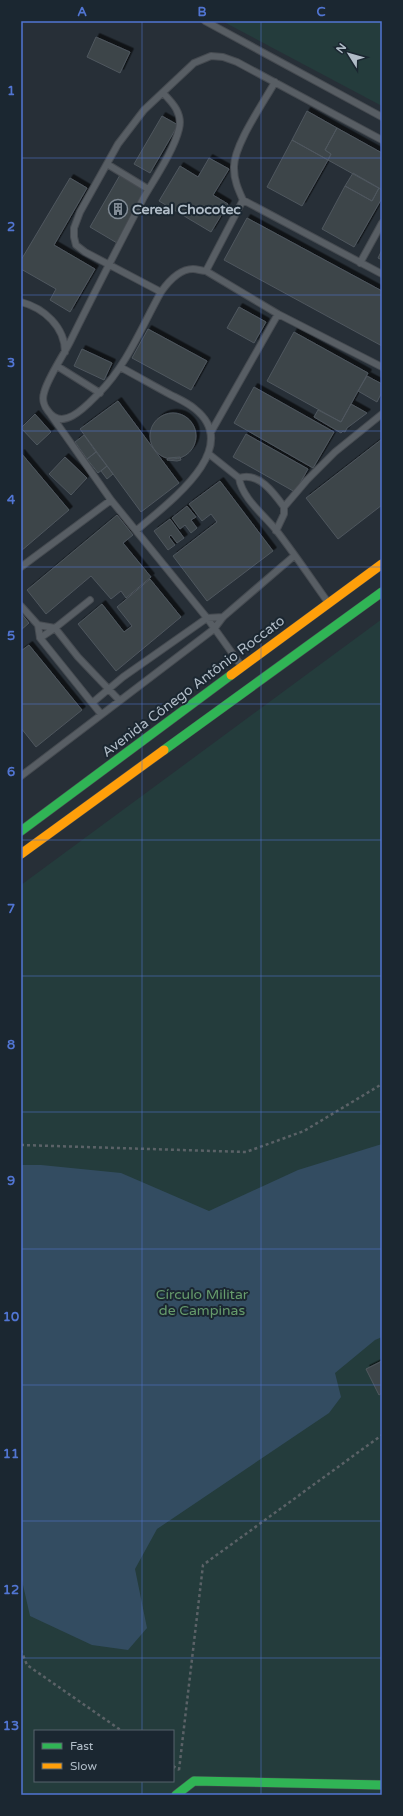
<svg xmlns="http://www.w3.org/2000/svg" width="403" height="1816" font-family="'Varela Round',sans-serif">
<defs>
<filter id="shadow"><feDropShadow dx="3.5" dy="-3.5" stdDeviation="0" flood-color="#0009"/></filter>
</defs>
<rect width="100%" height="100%" fill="#272f37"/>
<path fill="#243c3c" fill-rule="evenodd" d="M 222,21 L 382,21 L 382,106 Z
M 382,619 L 382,1795 L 21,1795 L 21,885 ZM 35,1731 L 173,1731 L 173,1781 L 35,1781 Z"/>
<path fill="#334c61" d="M 382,1144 L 382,1337 L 375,1340 L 335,1373 L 341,1397 L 329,1413 L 157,1529 L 135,1569 L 147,1628 L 128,1650 L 92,1645 L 30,1616 L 21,1576 L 21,1165 L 41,1165 L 121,1173 L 209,1211 L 298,1170 Z"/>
<path fill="#3d444a" stroke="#4f575e" filter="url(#shadow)" d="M 96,37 L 130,52 L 120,73 L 87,57 Z
M 307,111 L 337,128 L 325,150 L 331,154 L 328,160 L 292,140 Z
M 162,116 L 178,125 L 150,173 L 134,164 Z
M 337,128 L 382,153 L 382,190 L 328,160 L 331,154 L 325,150 Z
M 292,140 L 328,160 L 302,206 L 267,187 Z
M 209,158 L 229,169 L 213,195 L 228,204 L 211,232 L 159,201 L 180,166 L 198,177 Z
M 353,173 L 379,188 L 372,201 L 345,186 Z
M 120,175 L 147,191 L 117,243 L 90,227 Z
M 70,178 L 87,188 L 54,245 L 95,269 L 70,312 L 50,300 L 56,289 L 21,269 L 21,260 Z
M 345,186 L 372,201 L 379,188 L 382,190 L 382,198 L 354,247 L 322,229 Z
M 247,218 L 382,291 L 382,346 L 224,260 Z
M 382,250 L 382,260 L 378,258 Z
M 239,307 L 266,322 L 254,343 L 227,328 Z
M 148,329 L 207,361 L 191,390 L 132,358 Z
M 294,332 L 368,373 L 341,422 L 267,381 Z
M 82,349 L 112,363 L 104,380 L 74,366 Z
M 367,376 L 382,384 L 382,392 L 377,402 L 358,391 Z
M 254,387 L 334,432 L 313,468 L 234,423 Z
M 118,401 L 179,483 L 141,512 L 80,429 Z
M 351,404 L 367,413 L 347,428 L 345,432 L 343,431 L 341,433 L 314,417 L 318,410 L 341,422 Z
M150 436a23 23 0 1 1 46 0a23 23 0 1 1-46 0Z
M 35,414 L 51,432 L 37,445 L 21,428 Z
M 246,434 L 308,469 L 295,492 L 233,457 Z
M 84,435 L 96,452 L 87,459 L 75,442 Z
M 382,439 L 382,505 L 338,539 L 306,498 Z
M 96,452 L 107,466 L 98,473 L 87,459 Z
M 21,453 L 69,510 L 21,551 Z
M 65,457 L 87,478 L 71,495 L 49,474 Z
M 180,457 L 181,460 L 177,461 L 167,460 L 168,458 Z
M 107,466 L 113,474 L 107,479 L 101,471 Z
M 220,481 L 273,551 L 207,601 L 173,556 L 217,522 L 211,514 L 202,521 L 189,504 Z
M 187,506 L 196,517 L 191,520 L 197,528 L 191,533 L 185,525 L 180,529 L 172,518 Z
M 117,515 L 133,535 L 123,543 L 151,577 L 126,598 L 121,591 L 111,599 L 91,576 L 46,614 L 27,590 Z
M 170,519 L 184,538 L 177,543 L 171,535 L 169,537 L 175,545 L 168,550 L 154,531 Z
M 150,579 L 181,617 L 116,671 L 78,624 L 102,604 L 124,632 L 132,626 L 117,607 Z
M 21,613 L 29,623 L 21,630 Z
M 29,645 L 82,710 L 36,747 L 21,728 L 21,651 Z
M 382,1361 L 382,1393 L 379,1395 L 366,1369 Z"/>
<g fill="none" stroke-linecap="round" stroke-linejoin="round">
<g stroke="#464b51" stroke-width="8">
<path id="lane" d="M 205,21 L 382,117
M 163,93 C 173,103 183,114 179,129 C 174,150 155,178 144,197 C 119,245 94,293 70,342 C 63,356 47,379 44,393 C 42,399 44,406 48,411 C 63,433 88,404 99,393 C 127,365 142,326 161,292 C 168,282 179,269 193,269 C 197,269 202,271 206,271
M 107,164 L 148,189
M 243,200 C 238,189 234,180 234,168 C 233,146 264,102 275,82
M 360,263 L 382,223
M 382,274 L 243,200 L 206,271 L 278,314 L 382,367
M 161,292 L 85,252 L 76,245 L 74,237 L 74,228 L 80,212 L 118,144 L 144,110 L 194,63 L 211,56 L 223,57 L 237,62 L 382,140
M 21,302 C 44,308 65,327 65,352
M 57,366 L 100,393
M 120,367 C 137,376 154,386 171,395 C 179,399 188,403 195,409 C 245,449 165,505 137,530
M 51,415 L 111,500 L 207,618 L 240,664
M 211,432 L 278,314
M 209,454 L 239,478 C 242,498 264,515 276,530 C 294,553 310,577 327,601
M 239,478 C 258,471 274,493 284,507 L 284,514 L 276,531
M 284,507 L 307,480 L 335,452 L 382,414
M 21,567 L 111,500
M 21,606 L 38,625 L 40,638 L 101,714
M 38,625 L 55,628 L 78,657 L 119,700
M 40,638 L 55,628 L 90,600
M 92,703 L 123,677 L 207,618 L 223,617
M 21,776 L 214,629 L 223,617 L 294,556"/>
</g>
<g stroke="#464b51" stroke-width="10">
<path id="fast" d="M 164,750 L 382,592
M 21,831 L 231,675
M 176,1795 L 194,1781 L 382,1785"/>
</g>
<g stroke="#464b51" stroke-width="10">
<path id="slow" d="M 231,675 L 382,564
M 21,854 L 164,750"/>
</g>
<path stroke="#5b6267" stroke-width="2.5" stroke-dasharray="3 3" stroke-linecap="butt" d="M 21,1145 L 246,1152 L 304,1131 L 382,1084
M 21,1650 L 27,1665 L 122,1731
M 173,1766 L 179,1770
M 179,1770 L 203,1565 L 382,1435"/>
<use href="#lane" stroke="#585e64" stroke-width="6"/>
<use href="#fast" stroke="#30b455" stroke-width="9"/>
<use href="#slow" stroke="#ff9f0a" stroke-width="9"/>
</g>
<path fill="none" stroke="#5175d2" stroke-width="1" stroke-opacity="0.55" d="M 142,21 L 142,1731M 261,21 L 261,1795M 21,158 L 382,158M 21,295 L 382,295M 21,431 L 382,431M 21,567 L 382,567M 21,704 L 382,704M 21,840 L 382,840M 21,976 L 382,976M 21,1112 L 382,1112M 21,1249 L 382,1249M 21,1385 L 382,1385M 21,1521 L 382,1521M 21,1658 L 382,1658M 142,1781 L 142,1795"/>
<defs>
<g id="building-ring" transform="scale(1)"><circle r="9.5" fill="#1b2731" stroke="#818b95" stroke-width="1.5"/><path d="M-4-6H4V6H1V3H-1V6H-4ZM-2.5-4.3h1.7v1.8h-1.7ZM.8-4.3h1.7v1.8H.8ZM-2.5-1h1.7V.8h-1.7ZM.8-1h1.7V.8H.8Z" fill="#818b95"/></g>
</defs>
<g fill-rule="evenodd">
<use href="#building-ring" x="118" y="209"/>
</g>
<g text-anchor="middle" stroke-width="4" stroke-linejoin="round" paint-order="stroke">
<g font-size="14" font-weight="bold" fill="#b1bdc8" stroke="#1b2731" text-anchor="start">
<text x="132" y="214">Cereal Chocotec</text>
</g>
<g font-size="14" fill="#b1bdc8" stroke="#1b2731">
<text transform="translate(193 686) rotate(-37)" y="5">Avenida Cônego Antônio Roccato</text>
</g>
<g font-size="14" fill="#669b6c" stroke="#1b2731">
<text x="202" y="1299">Círculo Militar<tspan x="202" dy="16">de Campinas</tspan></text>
</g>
</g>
<rect width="403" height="1816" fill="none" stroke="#1b2731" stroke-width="44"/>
<rect x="34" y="1730" width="140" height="52" fill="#1b2731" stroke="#57636d"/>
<rect x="42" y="1743" width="20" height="6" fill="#30b455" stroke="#57636d"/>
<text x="70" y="1750" font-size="12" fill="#b1bdc8">Fast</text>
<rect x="42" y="1763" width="20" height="6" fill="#ff9f0a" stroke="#57636d"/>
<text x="70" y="1770" font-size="12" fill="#b1bdc8">Slow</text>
<g transform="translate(349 54) rotate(307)" stroke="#1b2731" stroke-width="3" paint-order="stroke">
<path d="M0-3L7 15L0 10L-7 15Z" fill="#b1bdc8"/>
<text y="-6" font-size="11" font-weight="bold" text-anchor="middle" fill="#b1bdc8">N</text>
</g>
<rect x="22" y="22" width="359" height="1772" fill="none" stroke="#5175d2" stroke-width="1.5"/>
<g font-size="13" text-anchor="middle" font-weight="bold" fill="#5175d2">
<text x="82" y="16">A</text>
<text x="202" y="16">B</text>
<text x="321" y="16">C</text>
<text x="11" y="95">1</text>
<text x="11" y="231">2</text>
<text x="11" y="367">3</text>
<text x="11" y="504">4</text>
<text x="11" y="640">5</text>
<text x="11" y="776">6</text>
<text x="11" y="913">7</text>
<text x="11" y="1049">8</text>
<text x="11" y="1185">9</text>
<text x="11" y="1321">10</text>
<text x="11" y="1458">11</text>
<text x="11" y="1594">12</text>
<text x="11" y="1730">13</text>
</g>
</svg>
